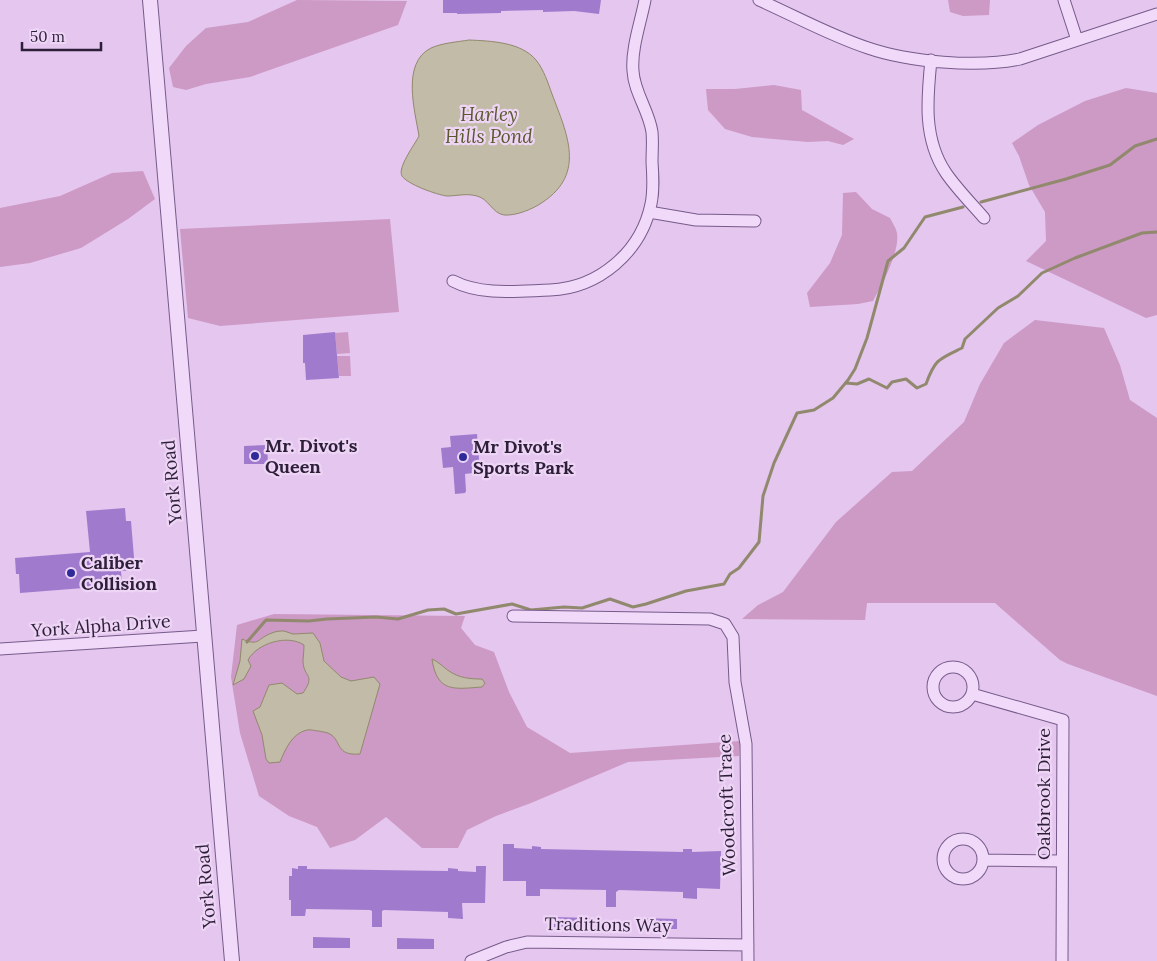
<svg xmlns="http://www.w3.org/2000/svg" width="1157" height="961" font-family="Lora,serif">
<rect width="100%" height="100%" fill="#e4c6ef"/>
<path fill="#cd99c5" d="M 297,0 L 407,1 L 398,25 L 250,77 L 206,84 L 186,90 L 173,87 L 169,68 L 186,46 L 206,28 L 248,22 Z
M 948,0 L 990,0 L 989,15 L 963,16 L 950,12 Z
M 774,85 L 801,90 L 802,110 L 854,139 L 843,145 L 828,141 L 808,142 L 752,137 L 725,129 L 708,110 L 706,89 L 735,89 Z
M 1126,88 L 1157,93 L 1157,315 L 1146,318 L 1026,261 L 1046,241 L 1045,212 L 1029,185 L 1019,156 L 1012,143 L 1038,125 L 1085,101 Z
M 143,171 L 155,199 L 128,219 L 81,248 L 30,263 L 0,267 L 0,208 L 60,196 L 112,173 Z
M 856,192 L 872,209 L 890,218 C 892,222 896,228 897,233 C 900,252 882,284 873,301 L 858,304 L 810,307 L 807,293 L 830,263 L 842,235 L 843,193 Z
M 390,219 L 399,312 L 220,326 L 188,318 L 180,229 Z
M 1035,320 L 1104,328 L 1120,365 L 1130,400 L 1157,418 L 1157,696 L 1068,664 L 1060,660 L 995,603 L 867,603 L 865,620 L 742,619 L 758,605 L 783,592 L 836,522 L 892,472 L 912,471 L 964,422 L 980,384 L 1004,343 Z
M 348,332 L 350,353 L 337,354 L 335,333 Z
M 337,356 L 350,356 L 351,376 L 339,376 Z
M 274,614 L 465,616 L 461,628 L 475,645 L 494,652 L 509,692 L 527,727 L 570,753 L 740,741 L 739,756 L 628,762 L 531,803 L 496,816 L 467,830 L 458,848 L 422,848 L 386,817 L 355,840 L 330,848 L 317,827 L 289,816 L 259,796 L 240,733 L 231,677 L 237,625 Z"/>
<path fill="#c2bba7" stroke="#91896d" d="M 469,40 C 491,41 521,42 536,60 C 544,70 548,83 552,94 C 567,134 586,173 543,202 C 533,209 516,216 504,215 C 492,213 489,199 477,196 C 466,193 457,196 447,196 C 437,195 407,184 402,176 C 397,168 415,144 419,136 C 415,111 401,63 431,48 C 442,43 457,42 469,40 Z
M 284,631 L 293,634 L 313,633 L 320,643 L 324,661 L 341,677 L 351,681 L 374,677 L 380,684 L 360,754 C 335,756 342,741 330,734 C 327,732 322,732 319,731 C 315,731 310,729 307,730 C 292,733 285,750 280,762 L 269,763 L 266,759 L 262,735 L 253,711 L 260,707 L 269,685 L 282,683 L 297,694 L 303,693 C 316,674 304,678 303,662 C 303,657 304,651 304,645 C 288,634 257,643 248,660 L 251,666 L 244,679 L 233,685 L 240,661 L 242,639 C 260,647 257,638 272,633 C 276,631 280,631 284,631 Z
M 432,659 C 439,662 443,667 449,671 C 459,678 470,679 482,679 L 485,683 L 482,687 C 454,689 437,693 432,659 Z"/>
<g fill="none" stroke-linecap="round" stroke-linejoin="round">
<path stroke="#91896d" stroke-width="3" d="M 981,202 L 1066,179 L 1110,165 L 1135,146 L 1157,139
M 846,383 L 857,384 L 869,379 L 887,388 L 892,382 L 906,379 L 917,388 L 926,384 C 935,359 939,359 962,348 L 965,339 L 998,308 L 1018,296 L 1042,273 L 1075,258 L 1142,233 L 1157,232
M 247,642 L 266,620 L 309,621 L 327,619 L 376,617 L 398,619 L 428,610 L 444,609 L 456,614 L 512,604 L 531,610 L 564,607 L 582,608 L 610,599 L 633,607 L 646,604 L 686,591 L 724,584 L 730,574 L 739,568 L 759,542 L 763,496 L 774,463 L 797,413 L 814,410 L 833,398 L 848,380 L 855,369 L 867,338 L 888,261 L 904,248 L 925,217 L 963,207"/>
</g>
<path fill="#a07bcd" d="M 443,0 L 601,0 L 599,14 L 574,11 L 543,12 L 543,10 L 501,11 L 501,13 L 457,14 L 457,13 L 443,13 Z
M 335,332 L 339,378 L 306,380 L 305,363 L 303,363 L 303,335 Z
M 477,434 L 480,472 L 465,474 L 466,491 L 465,493 L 455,494 L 453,467 L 443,468 L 441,448 L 451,447 L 450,436 Z
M 267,445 L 268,464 L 244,464 L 244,446 Z
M 125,508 L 126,521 L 131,521 L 135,570 L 121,571 L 122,585 L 20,593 L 19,574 L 16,574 L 15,558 L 90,552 L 86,511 Z
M 503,844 L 514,844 L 514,848 L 532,849 L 532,846 L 541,847 L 541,849 L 683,852 L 683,849 L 692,849 L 692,852 L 721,851 L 720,889 L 697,888 L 697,899 L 683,898 L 683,892 L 619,890 L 616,892 L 616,907 L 606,907 L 606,890 L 540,889 L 540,896 L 526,896 L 526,881 L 503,881 Z
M 298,866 L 307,866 L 307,869 L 448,871 L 448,868 L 458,869 L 458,871 L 476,872 L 476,866 L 486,866 L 485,903 L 462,903 L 463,919 L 448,918 L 448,912 L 384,910 L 382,911 L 382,927 L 372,927 L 372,911 L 370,910 L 306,909 L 305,916 L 291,916 L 291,900 L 289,900 L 289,876 L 292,876 L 292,868 L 298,869 Z
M 554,917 L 591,918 L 591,927 L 554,927 Z
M 640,918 L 677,919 L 677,929 L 640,929 Z
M 313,937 L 350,938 L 350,948 L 313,948 Z
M 397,938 L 434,939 L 434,949 L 397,949 Z"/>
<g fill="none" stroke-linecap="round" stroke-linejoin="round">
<g stroke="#765b8a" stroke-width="13">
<path id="minor" d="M 759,0 C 795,16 831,36 868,48 C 909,62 977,68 1020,59 L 1157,14
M 1064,0 L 1077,40
M 931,60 C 927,99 923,139 946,173 C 957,189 971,203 984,218
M 649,212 L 696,220 L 755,221
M 453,281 C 482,296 518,291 550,290 C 599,288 641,252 651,204 C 654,190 653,176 652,162 C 652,152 653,142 652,132 C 649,111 634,92 633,71 C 631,49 641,21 645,0
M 513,616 L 710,619 L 725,624 L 733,637 L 735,682 L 746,744 L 748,961
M 0,649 L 203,636
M933 687a20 20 0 1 1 40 0a20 20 0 1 1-40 0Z
M 972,694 L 1063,720 L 1062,961
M943 859a20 20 0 1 1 40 0a20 20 0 1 1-40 0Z
M 983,860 L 1062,861
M 471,961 L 506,947 L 527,942 L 748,945"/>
</g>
<g stroke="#765b8a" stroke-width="16">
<path id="tertiary" d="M 150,0 L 232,961"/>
</g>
<use href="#minor" stroke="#f1d9f9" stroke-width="11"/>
<use href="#tertiary" stroke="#f1d9f9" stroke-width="14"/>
</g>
<g fill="#2e2b99" stroke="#eed5f6" stroke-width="2">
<circle cx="255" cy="456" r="5"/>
<circle cx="463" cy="457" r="5"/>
<circle cx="71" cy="573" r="5"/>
</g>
<g text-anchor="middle" stroke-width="4.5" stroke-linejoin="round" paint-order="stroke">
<g font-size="18" font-weight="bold" fill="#2d1f3a" stroke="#eed5f6" text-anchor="start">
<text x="265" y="452">Mr. Divot's<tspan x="265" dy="21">Queen</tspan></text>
<text x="473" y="453">Mr Divot's<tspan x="473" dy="21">Sports Park</tspan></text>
<text x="81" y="569">Caliber<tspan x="81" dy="21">Collision</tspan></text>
</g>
<g font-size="18" fill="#2d1f3a" stroke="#eed5f6">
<text transform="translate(172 482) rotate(-95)" y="6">York Road</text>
<text transform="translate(101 626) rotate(-4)" y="6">York Alpha Drive</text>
<text transform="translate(1044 794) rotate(-90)" y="6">Oakbrook Drive</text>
<text transform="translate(727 805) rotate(-92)" y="6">Woodcroft Trace</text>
<text transform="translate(206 886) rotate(-95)" y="6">York Road</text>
<text transform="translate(608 925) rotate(1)" y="6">Traditions Way</text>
</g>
<g font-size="19" font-style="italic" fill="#5a592e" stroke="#eed5f6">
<text x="489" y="121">Harley<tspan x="489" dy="22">Hills Pond</tspan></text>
</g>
</g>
<path d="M22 42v8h79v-8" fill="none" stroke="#2d1f3a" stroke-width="2.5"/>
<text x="30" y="42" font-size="15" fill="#2d1f3a" stroke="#eed5f6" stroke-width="4" paint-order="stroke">50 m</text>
</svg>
